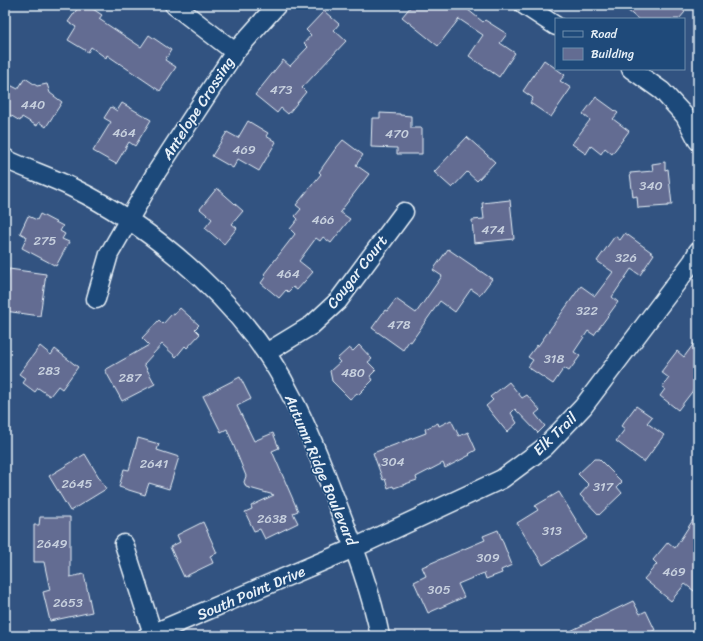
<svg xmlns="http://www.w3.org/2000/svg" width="703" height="641" font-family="Sriracha,sans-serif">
<rect width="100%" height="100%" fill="#325381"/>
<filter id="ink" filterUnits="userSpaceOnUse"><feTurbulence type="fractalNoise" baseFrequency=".025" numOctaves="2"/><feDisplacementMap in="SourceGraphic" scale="8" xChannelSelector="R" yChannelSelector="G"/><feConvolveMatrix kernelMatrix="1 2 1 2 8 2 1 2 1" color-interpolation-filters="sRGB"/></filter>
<g filter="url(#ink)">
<path fill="#636c92" stroke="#e8f1f8" d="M 80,5 L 87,5 L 102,15 L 99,19 L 141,47 L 149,35 L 171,50 L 165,60 L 176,67 L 160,91 L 107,55 L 106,58 L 91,47 L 88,52 L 68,40 L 76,27 L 68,22 Z
M 412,5 L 471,5 L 467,9 L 483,22 L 485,20 L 507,34 L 500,43 L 515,53 L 499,77 L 469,56 L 483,35 L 459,19 L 438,46 L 402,17 Z
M 621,5 L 677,5 L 685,12 L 679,19 L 638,19 Z
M 324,11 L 339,24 L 334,30 L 346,41 L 302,88 L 306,92 L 288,114 L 281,108 L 277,113 L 255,95 L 283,60 L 290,66 L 308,47 L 304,43 L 311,35 L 306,30 Z
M 544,60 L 565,75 L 560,81 L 571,88 L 551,117 L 530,103 L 533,98 L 523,91 Z
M 25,78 L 37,86 L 47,84 L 50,93 L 62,102 L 46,127 L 39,122 L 37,126 L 22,117 L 20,121 L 5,112 L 5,93 L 10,85 L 18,89 Z
M 596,97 L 618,113 L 613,119 L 629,131 L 612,154 L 605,148 L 601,154 L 591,146 L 586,154 L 572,144 L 590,120 L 583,114 Z
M 122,103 L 151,120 L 135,146 L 129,142 L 116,164 L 93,151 L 111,122 L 104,118 L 111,107 L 117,111 Z
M 380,113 L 400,114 L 400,115 L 411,116 L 411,128 L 422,128 L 422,154 L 397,154 L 397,148 L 371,147 L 372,118 L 380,118 Z
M 248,121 L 268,133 L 266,136 L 276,142 L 259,171 L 238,159 L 233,168 L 212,156 L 227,132 L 238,138 Z
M 467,137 L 495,162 L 477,181 L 467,172 L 452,188 L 434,172 Z
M 343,140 L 363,155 L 356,165 L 369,174 L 340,212 L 350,219 L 331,243 L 323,237 L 320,241 L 316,238 L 299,261 L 313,272 L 297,290 L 293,287 L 288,292 L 286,290 L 279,298 L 261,283 L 266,276 L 264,274 L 295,234 L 290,229 L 298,219 L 295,216 L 301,209 L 296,205 L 321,174 L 319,172 L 336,148 Z
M 665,162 L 665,170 L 668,169 L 672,205 L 668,205 L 668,206 L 638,208 L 637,196 L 633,197 L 630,173 L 653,171 L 652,164 Z
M 217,188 L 243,211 L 232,224 L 237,228 L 224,244 L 205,228 L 212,219 L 200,209 Z
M 510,200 L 514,239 L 474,243 L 472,220 L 484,219 L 482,203 Z
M 40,214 L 63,226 L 60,231 L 65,234 L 62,239 L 69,242 L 56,266 L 22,248 L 27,237 L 20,233 L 28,216 L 37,220 Z
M 625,233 L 654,254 L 640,275 L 631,269 L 612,297 L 618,302 L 594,335 L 588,331 L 574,352 L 580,356 L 569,371 L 564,368 L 553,384 L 528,367 L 533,360 L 528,357 L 537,345 L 538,346 L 581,286 L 595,296 L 613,272 L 597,261 L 615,236 L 620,240 Z
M 448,249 L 492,279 L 480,295 L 471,289 L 455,312 L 440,301 L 411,342 L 409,341 L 403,350 L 372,328 L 385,310 L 387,311 L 396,299 L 416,313 L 442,276 L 433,270 Z
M 9,269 L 46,274 L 40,316 L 5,311 L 5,298 Z
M 180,308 L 199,325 L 195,329 L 200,334 L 187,348 L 185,346 L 176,357 L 162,344 L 144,364 L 155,384 L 122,401 L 105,370 L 149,345 L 142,338 L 159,320 L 163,324 L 172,314 L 174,315 Z
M 698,338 L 698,384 L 678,410 L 660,396 L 665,389 L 662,387 L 669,378 L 661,372 L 677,351 L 684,357 Z
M 359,345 L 372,359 L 368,362 L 376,370 L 370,376 L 373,380 L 358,395 L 357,393 L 350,399 L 332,381 L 330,371 L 340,362 L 337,359 L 349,348 L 353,351 Z
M 40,346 L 51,355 L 55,349 L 78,367 L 62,389 L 58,386 L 50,396 L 38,388 L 35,392 L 23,383 L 26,379 L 19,374 Z
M 240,377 L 251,399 L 237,406 L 254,441 L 273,433 L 279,448 L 272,451 L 298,511 L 293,513 L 298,523 L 265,539 L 260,529 L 254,531 L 245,512 L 252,509 L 251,506 L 274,495 L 246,487 L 244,482 L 246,476 L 227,429 L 221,432 L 203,396 Z
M 509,382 L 522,398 L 527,395 L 540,410 L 535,414 L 545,426 L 538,433 L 515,409 L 511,413 L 517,423 L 507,432 L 486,406 L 493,400 L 490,397 Z
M 636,406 L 652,417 L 647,423 L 664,435 L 644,462 L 616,441 L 625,429 L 621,426 Z
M 451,420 L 459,436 L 468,432 L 476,450 L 469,454 L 470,455 L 445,468 L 443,463 L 416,477 L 417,480 L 394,488 L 393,486 L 388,488 L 385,479 L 383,480 L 373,453 L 426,433 L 425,429 L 438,423 L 439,426 Z
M 138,438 L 159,444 L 157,450 L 179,457 L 169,489 L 149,483 L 145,495 L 119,487 L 124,469 L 129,470 Z
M 85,454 L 106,489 L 70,511 L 49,476 Z
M 594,459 L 599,459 L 622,482 L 617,487 L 622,493 L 599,515 L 580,495 L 589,485 L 578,474 Z
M 559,492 L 587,538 L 543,565 L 517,523 L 538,510 L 535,506 Z
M 698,512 L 698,594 L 685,584 L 671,601 L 644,579 L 657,564 L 653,560 L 668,542 L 675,548 Z
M 40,517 L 70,517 L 70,577 L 84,574 L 92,612 L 50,621 L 43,592 L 50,590 L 44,562 L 34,562 L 34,525 L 39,525 Z
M 203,522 L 217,553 L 210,556 L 213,563 L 184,577 L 170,547 L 180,542 L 177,535 Z
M 498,530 L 512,565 L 501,570 L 502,573 L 486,579 L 484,573 L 458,584 L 464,597 L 428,613 L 414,582 L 426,576 L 422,567 L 485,540 L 483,536 Z
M 633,601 L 640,614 L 646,611 L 655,630 L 643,636 L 560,636 Z"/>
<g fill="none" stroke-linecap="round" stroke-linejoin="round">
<g stroke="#e8f1f8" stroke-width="21">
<path id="minor" d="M 174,5 L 235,52
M 524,5 L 556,26
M 631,69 L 662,91 L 685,116 L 698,141
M 5,158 L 12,162 C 32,171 53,178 73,188 C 159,230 251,312 293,399 C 310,432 323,466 336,501 C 353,545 371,590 380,636
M 96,299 L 109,254 L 154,176 L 235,52 L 277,5
M 266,353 L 312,325 L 338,301 L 404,212
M 124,544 L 153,634
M 147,636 L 354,548 L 502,479 L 545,447 L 583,407 L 693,261 L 698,251"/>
</g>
<use href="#minor" stroke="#1f4a7a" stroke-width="18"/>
</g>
</g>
<g text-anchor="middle" stroke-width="3.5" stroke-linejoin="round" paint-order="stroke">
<g font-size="13" fill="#c7d0de">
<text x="281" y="94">473</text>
<text x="33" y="109">440</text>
<text x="124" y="137">464</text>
<text x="397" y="138">470</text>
<text x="244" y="154">469</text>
<text x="651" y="190">340</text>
<text x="323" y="224">466</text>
<text x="493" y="234">474</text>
<text x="45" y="245">275</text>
<text x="626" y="262">326</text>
<text x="288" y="278">464</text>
<text x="587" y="315">322</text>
<text x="399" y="329">478</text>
<text x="554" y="363">318</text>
<text x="49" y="375">283</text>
<text x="353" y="377">480</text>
<text x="130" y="382">287</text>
<text x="393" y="466">304</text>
<text x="154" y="468">2641</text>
<text x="77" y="488">2645</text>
<text x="603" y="491">317</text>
<text x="272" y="523">2638</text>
<text x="552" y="535">313</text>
<text x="52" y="548">2649</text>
<text x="488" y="562">309</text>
<text x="674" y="576">469</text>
<text x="439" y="594">305</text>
<text x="68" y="607">2653</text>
</g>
<g font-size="15" fill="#e8f1f8" stroke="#1f4a7a">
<text transform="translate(198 108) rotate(-57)" y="5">Antelope Crossing</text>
<text transform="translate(357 272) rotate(-52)" y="5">Cougar Court</text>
<text transform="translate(555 434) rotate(-44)" y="5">Elk Trail</text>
<text transform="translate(321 470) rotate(67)" y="5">Autumn Ridge Boulevard</text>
<text transform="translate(251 593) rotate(-23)" y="5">South Point Drive</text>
</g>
</g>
<rect width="703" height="641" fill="none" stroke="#1f4a7a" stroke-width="20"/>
<rect x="10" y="10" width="683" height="621" fill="none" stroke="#e8f1f8" stroke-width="1.5" filter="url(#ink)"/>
<rect x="555" y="18" width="130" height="52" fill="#1f4a7a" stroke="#6f8dac"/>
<rect x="563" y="31" width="20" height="6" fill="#1f4a7a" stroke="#6f8dac"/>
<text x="591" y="38" font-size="12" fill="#e8f1f8">Road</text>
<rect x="563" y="48" width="20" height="12" fill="#636c92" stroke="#6f8dac"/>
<text x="591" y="58" font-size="12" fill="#e8f1f8">Building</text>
</svg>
